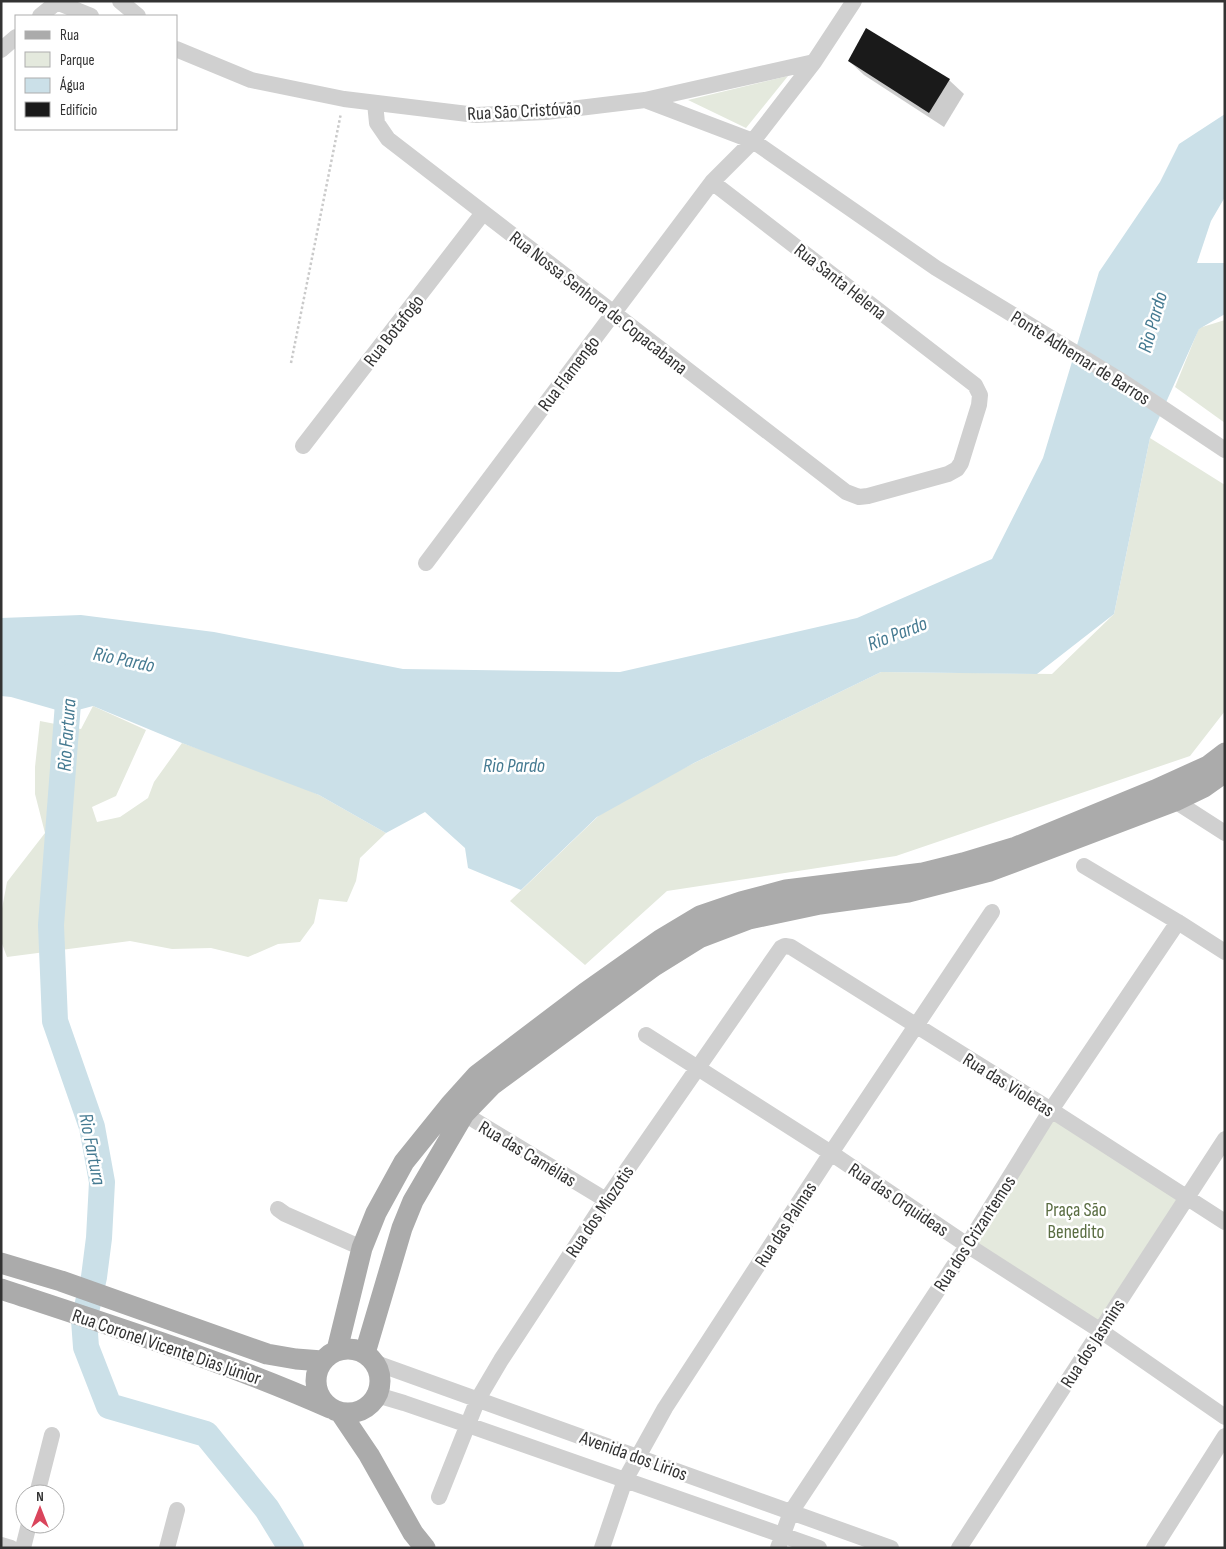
<svg xmlns="http://www.w3.org/2000/svg" width="1226" height="1549" font-family="'Sofia Sans Condensed',sans-serif">
<rect width="100%" height="100%" fill="#fff"/>
<path fill="#e4e9dd" d="M 788,76 L 746,128 L 688,100 Z
M 1225,320 L 1225,423 L 1175,387 L 1199,328 Z
M 1150,438 L 1225,485 L 1225,711 L 1190,756 L 896,856 L 667,891 L 585,965 L 510,901 L 612,803 L 881,672 L 1052,674 L 1114,614 Z
M 93,706 L 146,730 L 116,796 L 92,807 L 97,822 L 120,817 L 148,798 L 154,782 L 182,743 L 279,777 L 319,795 L 386,833 L 360,858 L 356,881 L 347,902 L 319,899 L 314,923 L 300,942 L 278,944 L 248,957 L 211,948 L 172,949 L 130,941 L 7,957 L 1,941 L 1,914 L 7,882 L 45,833 L 35,794 L 35,767 L 40,721 L 81,729 Z
M 1051,1110 L 1187,1198 L 1097,1328 L 965,1249 Z"/>
<path fill="#cbe0e8" d="M 1225,114 L 1225,197 L 1211,221 L 1197,263 L 1225,263 L 1225,314 L 1199,329 L 1150,438 L 1114,614 L 1037,674 L 881,672 L 694,763 L 597,817 L 521,890 L 468,868 L 465,848 L 425,812 L 386,833 L 319,795 L 182,743 L 93,706 L 67,713 L 11,697 L 1,696 L 1,618 L 81,615 L 214,632 L 403,669 L 620,672 L 857,618 L 992,559 L 1043,458 L 1099,272 L 1160,182 L 1179,144 Z"/>
<path fill="#0003" d="M 849,61 L 949,80 L 964,94 L 944,127 L 864,75 Z"/>
<g fill="none" stroke-linecap="round" stroke-linejoin="round">
<path stroke="#cbe0e8" stroke-width="26" d="M 70,677 L 51,925 L 55,1021 L 92,1127 L 102,1182 L 99,1238 L 94,1277 L 84,1320 L 86,1347 L 109,1406 L 206,1434 L 267,1509 L 291,1548"/>
</g>
<path fill="#1a1a1a" d="M 866,28 L 950,79 L 929,113 L 848,61 Z"/>
<g fill="none" stroke-linecap="round" stroke-linejoin="round">
<path stroke="#cacaca" stroke-width="2.5" stroke-dasharray="2.5 2.5" stroke-linecap="butt" d="M 291,363 L 341,113"/>
<path stroke="#d0d0d0" stroke-width="16" d="M 54,1 L 91,16
M 120,1 L 138,16
M 40,16 L 56,3
M 176,49 L 251,80 L 344,99 L 476,115 L 546,112 L 645,100 L 814,62
M 1,50 L 16,37
M 645,100 L 753,141 L 936,268 L 1120,380 L 1225,450
M 375,103 L 377,123 L 388,139 L 846,492 L 859,497 L 868,496 L 948,474 L 957,469 L 961,463 L 979,405 L 980,395 L 975,385 L 712,182
M 303,446 L 483,213
M 426,563 L 712,182 L 753,141 L 814,62 L 854,1
M 1175,801 L 1225,833
M 1084,866 L 1178,922 L 1225,952
M 646,1035 L 831,1153 L 967,1245 L 1101,1331 L 1225,1417
M 456,1109 L 606,1200
M 278,1209 L 285,1214 L 362,1248
M 376,1363 L 891,1548
M 377,1395 L 404,1403 L 468,1425 L 819,1548
M 37,1494 L 52,1435
M 439,1497 L 478,1399 L 501,1360 L 606,1200 L 781,948 L 785,946 L 791,947 L 1051,1110 L 1225,1222
M 1,1545 L 11,1548
M 23,1548 L 29,1524
M 167,1548 L 177,1510
M 602,1548 L 625,1480 L 665,1408 L 831,1153 L 992,912
M 778,1548 L 791,1512 L 965,1249 L 1051,1110 L 1178,922
M 959,1548 L 1225,1139
M 1154,1548 L 1225,1436"/>
<path stroke="#ababab" stroke-width="21" d="M 1,1263 L 61,1281 L 267,1354 L 296,1359 L 322,1361
M 1,1289 C 112,1326 224,1361 330,1408
M316 1381a32 32 0 1 1 64 0a32 32 0 1 1-64 0Z
M 337,1350 L 362,1248 L 376,1213 L 404,1162 L 450,1105 L 477,1075 L 585,993 L 660,940 L 700,916 L 741,902 L 786,890 L 923,873 L 963,863 L 1016,847 L 1155,790 L 1208,766 L 1225,753
M 365,1353 L 402,1228 L 413,1201 L 464,1114 L 492,1085 L 654,966 L 699,938 L 749,919 L 820,904 L 908,892 L 990,871 L 1175,801 L 1204,787 L 1225,772
M 340,1412 L 369,1455 L 413,1533 L 425,1548"/>
</g>
<g text-anchor="middle" stroke-width="5" stroke-linejoin="round" paint-order="stroke">
<g font-size="19" fill="#333" stroke="#fff">
<text transform="translate(524 110) rotate(-3)" y="7">Rua São Cristóvão</text>
<text transform="translate(841 281) rotate(38)" y="7">Rua Santa Helena</text>
<text transform="translate(599 302) rotate(38)" y="7">Rua Nossa Senhora de Copacabana</text>
<text transform="translate(393 330) rotate(-52)" y="7">Rua Botafogo</text>
<text transform="translate(1081 357) rotate(32)" y="7">Ponte Adhemar de Barros</text>
<text transform="translate(568 373) rotate(-53)" y="7">Rua Flamengo</text>
<text transform="translate(1009 1084) rotate(32)" y="7">Rua das Violetas</text>
<text transform="translate(528 1153) rotate(31)" y="7">Rua das Camélias</text>
<text transform="translate(899 1199) rotate(34)" y="7">Rua das Orquideas</text>
<text transform="translate(599 1211) rotate(-56)" y="7">Rua dos Miozotis</text>
<text transform="translate(785 1224) rotate(-57)" y="7">Rua das Palmas</text>
<text transform="translate(974 1233) rotate(-57)" y="7">Rua dos Crizantemos</text>
<text transform="translate(1092 1343) rotate(-57)" y="7">Rua dos Jasmins</text>
<text transform="translate(167 1346) rotate(19)" y="7">Rua Coronel Vicente Dias Júnior</text>
<text transform="translate(634 1455) rotate(20)" y="7">Avenida dos Lirios</text>
</g>
<g font-size="19" fill="#5a6d42" stroke="#fff">
<text x="1076" y="1216">Praça São<tspan x="1076" dy="22">Benedito</tspan></text>
</g>
<g font-size="20" font-style="italic" fill="#457a91" stroke="#fff">
<text transform="translate(1152 322) rotate(-74)" y="7">Rio Pardo</text>
<text transform="translate(897 633) rotate(-21)" y="7">Rio Pardo</text>
<text transform="translate(124 659) rotate(12)" y="7">Rio Pardo</text>
<text transform="translate(66 735) rotate(-86)" y="7">Rio Fartura</text>
<text x="514" y="772">Rio Pardo</text>
<text transform="translate(93 1149) rotate(79)" y="7">Rio Fartura</text>
</g>
</g>
<rect width="1226" height="1549" fill="none" stroke="#333333" stroke-width="5"/>
<rect x="15" y="15" width="162" height="115" fill="#ffffff" stroke="#adadad"/>
<rect x="25" y="31" width="25" height="8" fill="#ababab" stroke="#adadad"/>
<text x="60" y="40" font-size="15" fill="#333333">Rua</text>
<rect x="25" y="52" width="25" height="15" fill="#e4e9dd" stroke="#adadad"/>
<text x="60" y="65" font-size="15" fill="#333333">Parque</text>
<rect x="25" y="78" width="25" height="15" fill="#cbe0e8" stroke="#adadad"/>
<text x="60" y="90" font-size="15" fill="#333333">Água</text>
<rect x="25" y="102" width="25" height="15" fill="#1a1a1a" stroke="#adadad"/>
<text x="60" y="115" font-size="15" fill="#333333">Edifício</text>
<g transform="translate(40 1509)"><circle r="24" fill="#ffffff" stroke="#adadad"/>
<path d="M0-4L9 19L0 12L-9 19Z" fill="#da455c"/>
<text y="-8" font-size="14" font-weight="bold" text-anchor="middle" fill="#333333">N</text>
</g>
</svg>
